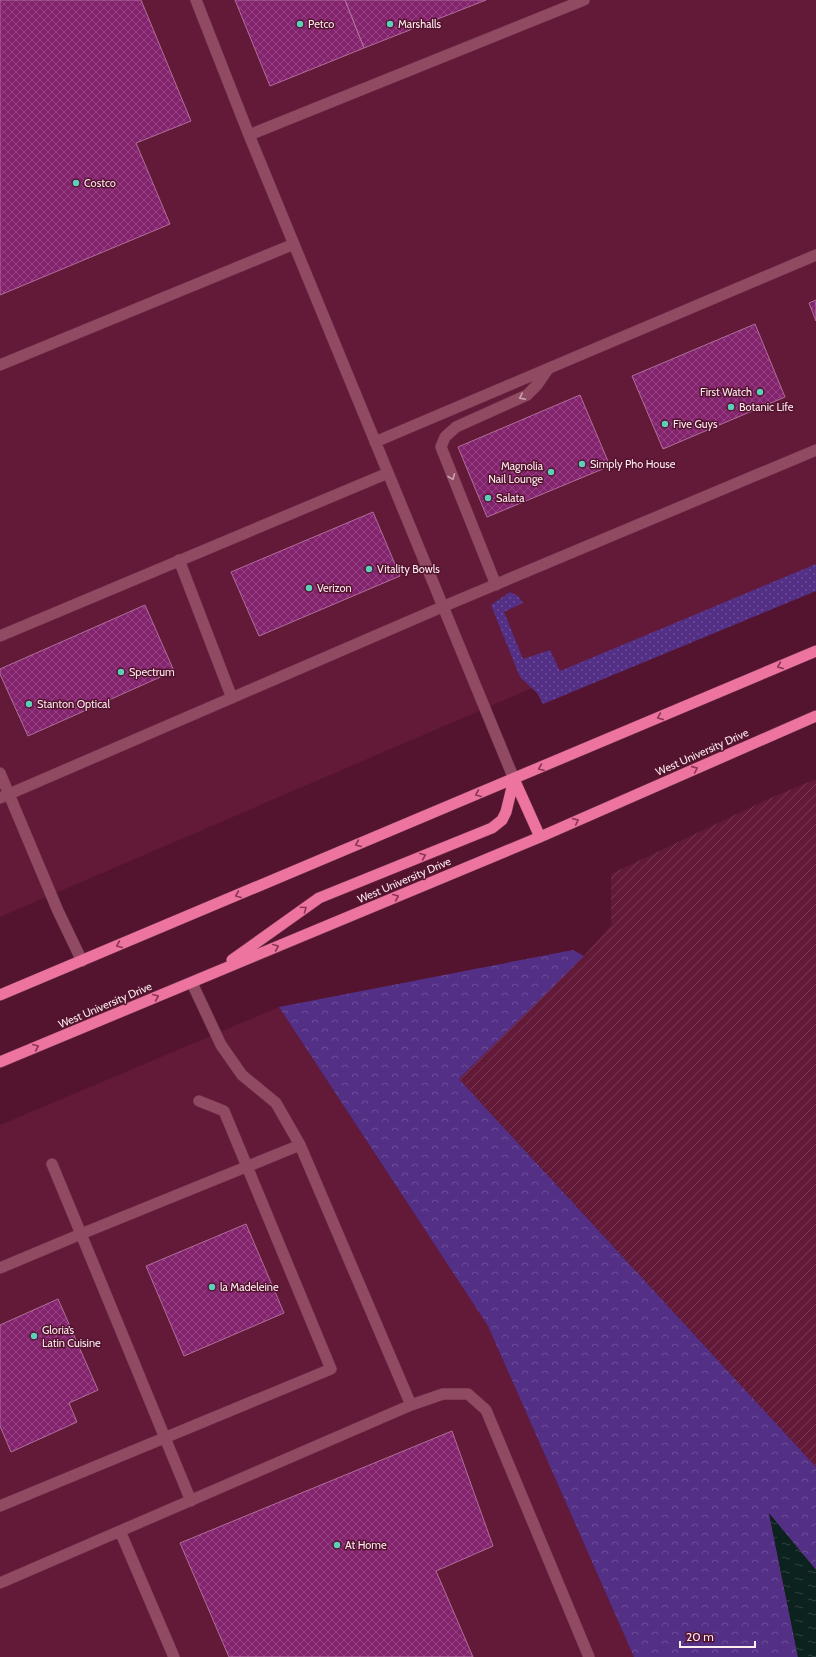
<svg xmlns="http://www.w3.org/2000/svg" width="816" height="1657" font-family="Cabin,sans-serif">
<defs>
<pattern id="industrial-furrows" width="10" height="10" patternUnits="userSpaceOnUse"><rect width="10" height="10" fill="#621a38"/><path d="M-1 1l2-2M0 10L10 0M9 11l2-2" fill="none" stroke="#793b55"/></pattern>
<pattern id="grass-dots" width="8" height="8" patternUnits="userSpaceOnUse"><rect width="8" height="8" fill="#533085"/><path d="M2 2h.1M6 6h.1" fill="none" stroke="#6d4e97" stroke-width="1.8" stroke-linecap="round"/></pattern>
<pattern id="forest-crowns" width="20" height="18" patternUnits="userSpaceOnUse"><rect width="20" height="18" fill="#533085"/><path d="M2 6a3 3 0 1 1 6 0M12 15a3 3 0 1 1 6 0" fill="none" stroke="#6d4e97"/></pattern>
<pattern id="water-ripples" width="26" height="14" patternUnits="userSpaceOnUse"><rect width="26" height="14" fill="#0b221e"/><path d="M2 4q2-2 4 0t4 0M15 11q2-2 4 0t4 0" fill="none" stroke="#2f423f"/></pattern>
<pattern id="building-cross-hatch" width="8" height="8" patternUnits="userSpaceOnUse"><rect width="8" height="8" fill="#84236d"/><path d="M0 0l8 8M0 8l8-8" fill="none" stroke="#964382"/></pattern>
</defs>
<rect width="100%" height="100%" fill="#54132e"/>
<path fill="#621a38" d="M 0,0 L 816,0 L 816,566 L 0,917 Z
M 279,1007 L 488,1326 L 634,1657 L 0,1657 L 0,1125 Z"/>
<path fill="url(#industrial-furrows)" d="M 816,779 L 816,1467 L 459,1079 L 584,956 L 611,925 L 611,874 L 768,799 Z"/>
<path fill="url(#grass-dots)" d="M 816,564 L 816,591 L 543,704 L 537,693 L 520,677 L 491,605 L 510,592 L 518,596 L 523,603 L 504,612 L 523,659 L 550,650 L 560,671 Z"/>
<path fill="url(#forest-crowns)" d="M 573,950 L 584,956 L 459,1079 L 816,1467 L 816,1570 L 769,1514 L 798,1657 L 634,1657 L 488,1326 L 279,1007 Z"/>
<path fill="url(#water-ripples)" d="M 769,1513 L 816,1570 L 816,1657 L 798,1657 Z"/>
<path fill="url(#building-cross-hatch)" stroke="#ae6f9a" d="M 0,0 L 141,0 L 191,121 L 136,143 L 170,224 L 0,295 Z
M 235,0 L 345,0 L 364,48 L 270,86 Z
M 345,0 L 486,0 L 364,48 Z
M 816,300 L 816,321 L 809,303 Z
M 755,324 L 785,397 L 663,449 L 632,376 Z
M 580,395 L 610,466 L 487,517 L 458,447 Z
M 373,512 L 400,576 L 259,636 L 231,572 Z
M 145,605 L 174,671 L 28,736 L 0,674 L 0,669 Z
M 246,1224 L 284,1313 L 184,1356 L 146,1266 Z
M 58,1299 L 98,1390 L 69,1403 L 77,1422 L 11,1452 L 0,1426 L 0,1325 Z
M 452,1431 L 493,1546 L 436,1571 L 473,1657 L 229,1657 L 180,1543 Z"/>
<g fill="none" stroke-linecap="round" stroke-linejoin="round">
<g stroke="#6f364d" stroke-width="12">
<path id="service" d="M 196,0 L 249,135
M 0,365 L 294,244
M 375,442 L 816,255
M 179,560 L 232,698
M 496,585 L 441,447 L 445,437 L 456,427 L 527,395 L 537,385 L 548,369
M 0,636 L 388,473
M 0,773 L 58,911 L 82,961
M 514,779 L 249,135 L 584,0
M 0,798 L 442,607 L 816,450
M 0,1268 L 81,1234 L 52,1164
M 411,1405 L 443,1394 L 468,1394 L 486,1410 L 589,1657
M 191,1501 L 81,1234 L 300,1145
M 0,1506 L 331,1369 L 224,1111 L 199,1101
M 120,1531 L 174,1657
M 0,1583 L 411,1405 L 300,1145 L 276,1103 L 242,1075 L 221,1045 L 192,983"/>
</g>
<g stroke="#6f364d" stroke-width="12">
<path id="trunk" d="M 514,779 L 540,837
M 232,960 L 319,898 L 492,828 L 502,820 L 506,812 L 514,779
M 0,995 L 816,651
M 0,1062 L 540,837 L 816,716"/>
</g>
<use href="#service" stroke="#904b63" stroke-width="11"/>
<use href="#trunk" stroke="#ee74a0" stroke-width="11"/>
</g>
<defs><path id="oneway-chevron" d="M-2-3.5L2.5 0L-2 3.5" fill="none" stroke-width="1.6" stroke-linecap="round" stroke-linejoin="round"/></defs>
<g stroke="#cba3b0">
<use href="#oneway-chevron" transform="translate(522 397) rotate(153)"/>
<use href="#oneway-chevron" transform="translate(452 477) rotate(68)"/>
</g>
<g stroke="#8a3556">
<use href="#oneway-chevron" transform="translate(780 666) rotate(157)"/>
<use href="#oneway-chevron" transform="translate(660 717) rotate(157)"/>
<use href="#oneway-chevron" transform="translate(541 768) rotate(157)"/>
<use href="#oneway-chevron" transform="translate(695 769) rotate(-24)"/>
<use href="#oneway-chevron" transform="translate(478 794) rotate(157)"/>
<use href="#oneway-chevron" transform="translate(576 821) rotate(-24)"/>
<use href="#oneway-chevron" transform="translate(358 844) rotate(157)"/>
<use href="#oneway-chevron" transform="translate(423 856) rotate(-22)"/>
<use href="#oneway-chevron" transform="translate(238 895) rotate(157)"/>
<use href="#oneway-chevron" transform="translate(396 897) rotate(-23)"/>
<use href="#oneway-chevron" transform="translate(304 909) rotate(-35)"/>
<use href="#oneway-chevron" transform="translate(119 945) rotate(157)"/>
<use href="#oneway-chevron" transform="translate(276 947) rotate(-23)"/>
<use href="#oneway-chevron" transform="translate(156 997) rotate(-23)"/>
<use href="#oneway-chevron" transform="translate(36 1047) rotate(-23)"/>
</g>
<g fill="#5dceb9" stroke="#54132e" stroke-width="1.5">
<circle cx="300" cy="24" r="4"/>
<circle cx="390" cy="24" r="4"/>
<circle cx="76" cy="183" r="4"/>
<circle cx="760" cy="392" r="4"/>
<circle cx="731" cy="407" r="4"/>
<circle cx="665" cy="424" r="4"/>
<circle cx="582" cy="464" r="4"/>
<circle cx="551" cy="472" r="4"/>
<circle cx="488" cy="498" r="4"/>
<circle cx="369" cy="569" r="4"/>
<circle cx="309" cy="588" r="4"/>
<circle cx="121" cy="672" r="4"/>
<circle cx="29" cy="704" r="4"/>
<circle cx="212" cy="1287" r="4"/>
<circle cx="34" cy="1336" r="4"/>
<circle cx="337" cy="1545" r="4"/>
</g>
<g text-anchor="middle" stroke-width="3" stroke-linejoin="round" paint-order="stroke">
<g font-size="11" fill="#fcebef" stroke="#54132e" text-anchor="start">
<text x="308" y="28">Petco</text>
<text x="398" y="28">Marshalls</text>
<text x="84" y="187">Costco</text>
<text x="752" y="396" text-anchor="end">First Watch</text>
<text x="739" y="411">Botanic Life</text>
<text x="673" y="428">Five Guys</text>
<text x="590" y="468">Simply Pho House</text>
<text x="543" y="470" text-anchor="end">Magnolia<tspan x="543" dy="13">Nail Lounge</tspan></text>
<text x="496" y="502">Salata</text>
<text x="377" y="573">Vitality Bowls</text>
<text x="317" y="592">Verizon</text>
<text x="129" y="676">Spectrum</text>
<text x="37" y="708">Stanton Optical</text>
<text x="220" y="1291">la Madeleine</text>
<text x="42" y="1334">Gloria’s<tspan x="42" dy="13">Latin Cuisine</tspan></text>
<text x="345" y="1549">At Home</text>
</g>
<g font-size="11" fill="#fcebef" stroke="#54132e">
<text transform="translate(702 752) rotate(-24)" y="4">West University Drive</text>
<text transform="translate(404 880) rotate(-23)" y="4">West University Drive</text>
<text transform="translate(105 1005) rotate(-23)" y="4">West University Drive</text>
</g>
</g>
<path d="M680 1641v6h75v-6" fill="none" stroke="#fcebef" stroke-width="2"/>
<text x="686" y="1641" font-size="12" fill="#fcebef" stroke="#54132e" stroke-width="3" paint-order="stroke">20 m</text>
</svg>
